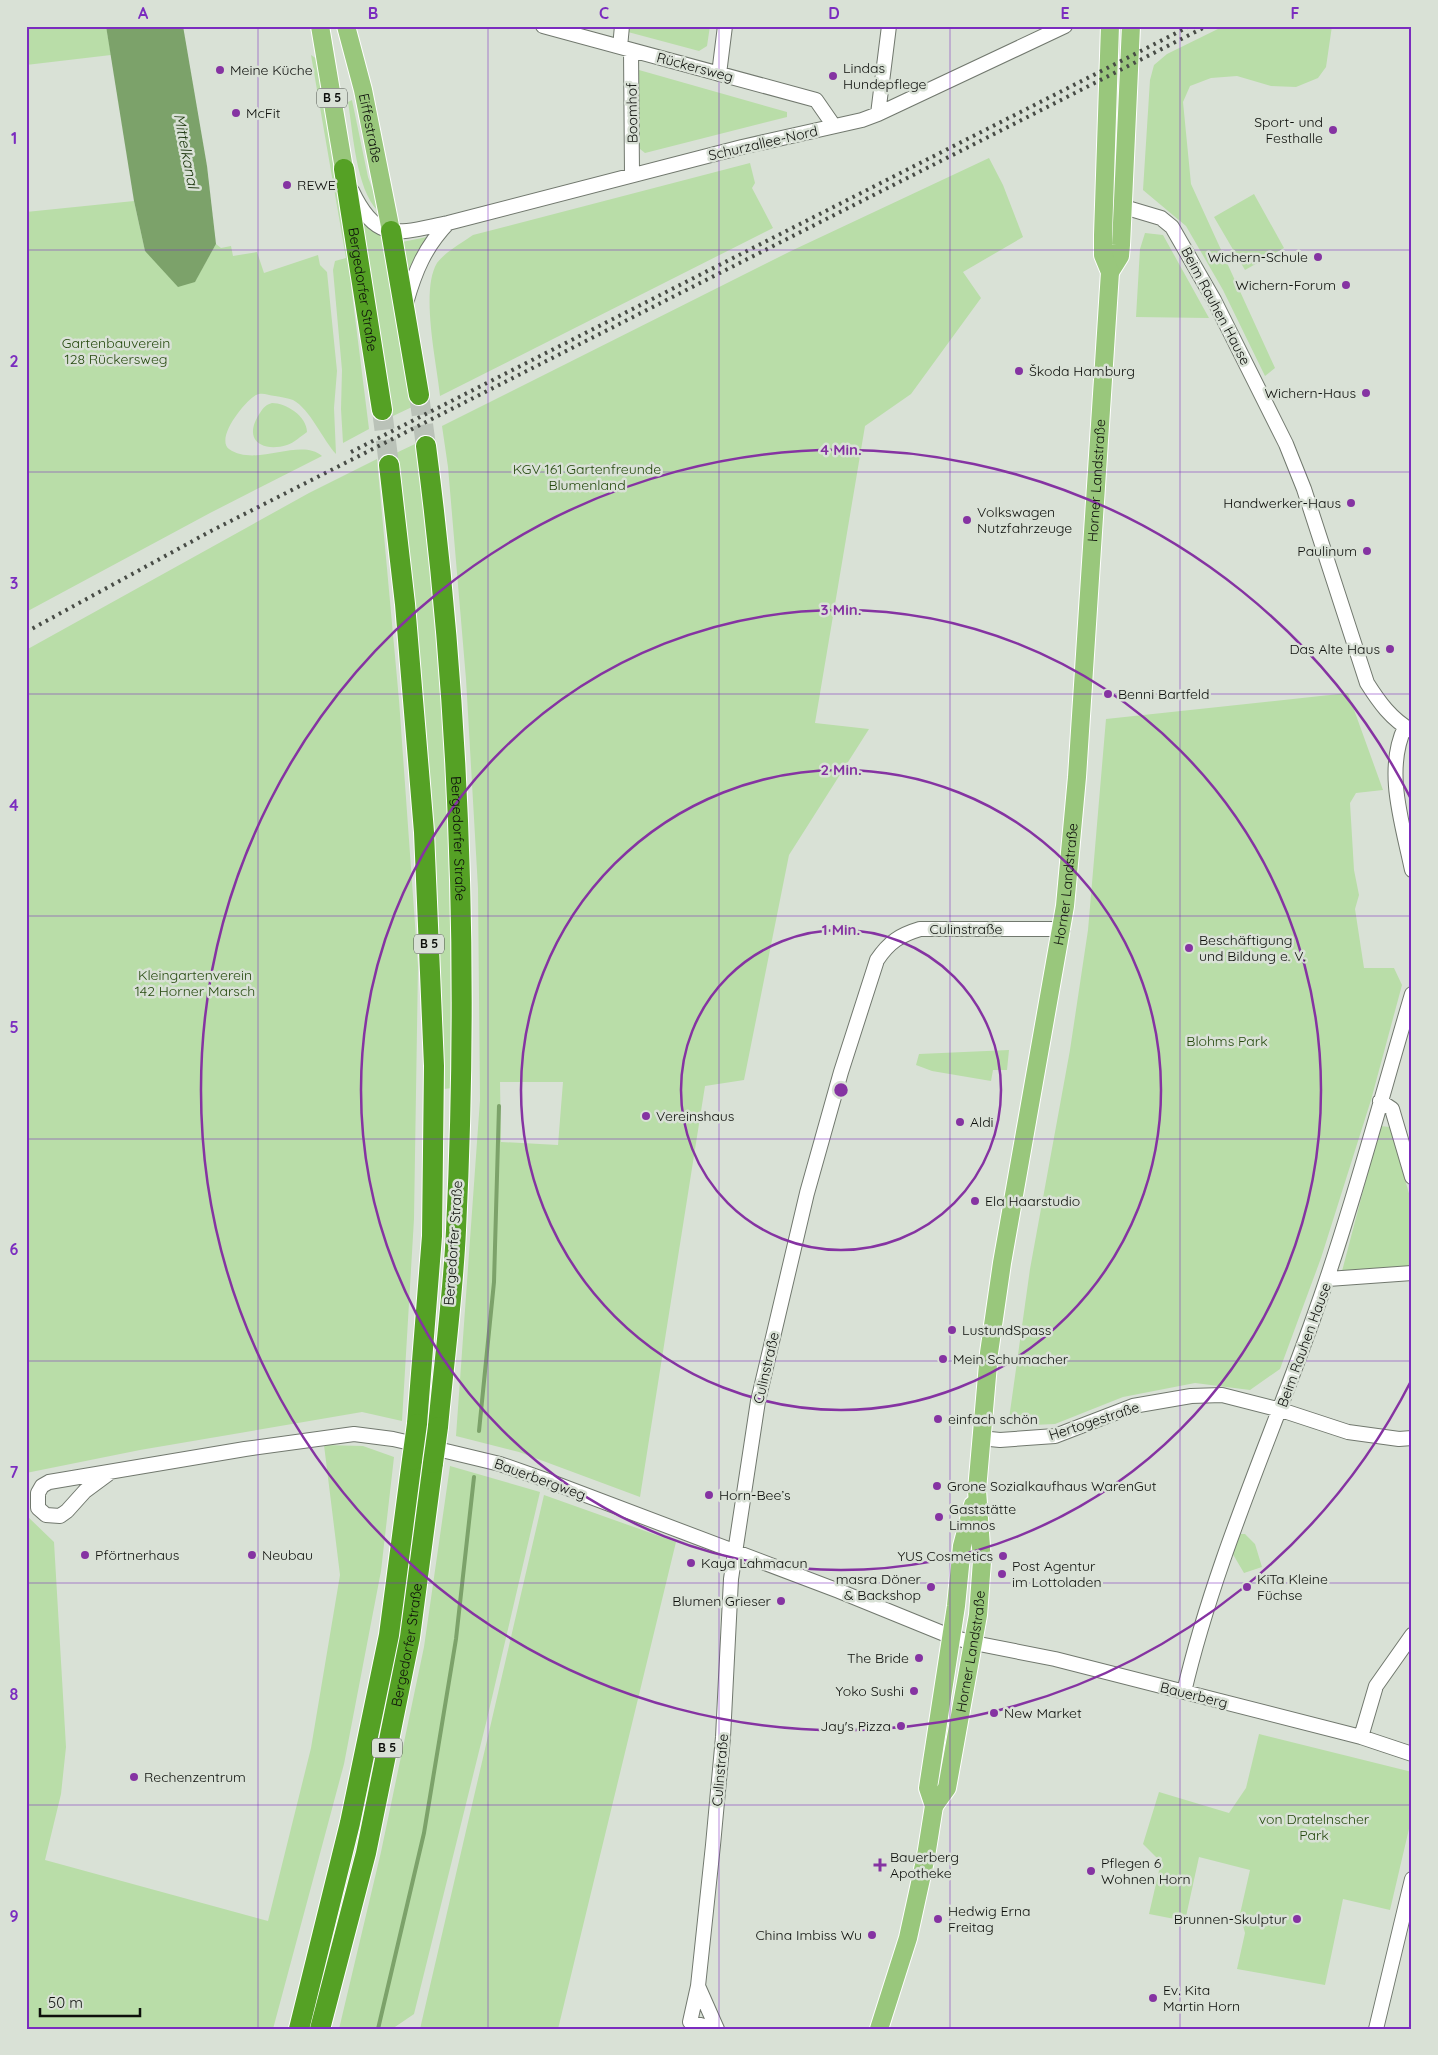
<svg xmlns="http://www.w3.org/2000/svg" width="1438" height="2055" font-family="Quicksand,sans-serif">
<rect width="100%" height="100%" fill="#d9e1d6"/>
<path fill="#b9dda8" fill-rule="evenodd" d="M 26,26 L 106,26 L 111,55 L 26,65 Z
M 629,26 L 710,26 L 707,46 L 699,51 L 628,32 Z
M 1224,26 L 1332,26 L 1326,67 L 1318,78 L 1296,87 L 1271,86 L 1237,76 L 1211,78 L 1190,86 L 1183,102 L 1191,184 L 1275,368 L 1265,376 L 1223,290 L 1186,226 L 1143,190 L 1150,80 L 1154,65 L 1167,54 Z
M 311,55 L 317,59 L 334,155 L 332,156 L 351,259 L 351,285 L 369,429 L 343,443 L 341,409 L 342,370 L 333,270 L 335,261 L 346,258 Z
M 639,70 L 787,112 L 787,117 L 645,153 L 640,149 L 638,141 Z
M 352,100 L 368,177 L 380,209 L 378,211 C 356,189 353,132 348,102 Z
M 989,158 L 1003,185 L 1023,237 L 963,272 L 981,298 L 911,394 L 865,426 L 815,723 L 869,729 L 789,855 L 744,1080 L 705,1086 L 640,1497 L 519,1452 L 456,1436 L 480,1100 L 478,888 L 466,679 L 448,467 L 442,426 L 791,251 ZM 563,1082 L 558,1145 L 501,1142 L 500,1082 Z
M 750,163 L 755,183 L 752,188 L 773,228 L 440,396 C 437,364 420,291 437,263 C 445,252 462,243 473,235 Z
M 1254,194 L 1284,248 L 1245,270 L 1214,217 Z
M 134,201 L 145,251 L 195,281 L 216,244 L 221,248 L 231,246 L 233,256 L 257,252 L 264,273 L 318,255 L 320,265 L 327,272 L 337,371 L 334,408 L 336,454 C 323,440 310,409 293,400 C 288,398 281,397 275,396 C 268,395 262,392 256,395 C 245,401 215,438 229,449 C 256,468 300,437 322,456 L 210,513 L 26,612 L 26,212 Z
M 365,222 L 375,233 L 383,235 L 412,407 L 393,416 L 362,223 Z
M 1145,233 L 1163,235 L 1209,318 L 1136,317 L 1140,249 Z
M 427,237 L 408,274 L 402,242 Z
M 272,403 C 286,403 307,416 307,432 C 301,436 294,443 287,445 C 264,452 243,442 258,416 C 262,410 264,405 272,403 Z
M 415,444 L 428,532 L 449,797 L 452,1088 L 444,1089 C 440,1005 439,922 434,838 C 426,709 413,581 396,453 Z
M 377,459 L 399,700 L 418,966 L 414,1219 L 402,1421 L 362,1412 L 140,1450 L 26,1473 L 26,650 L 309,493 Z
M 1348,693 L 1383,790 L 1356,793 L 1350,803 L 1354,870 L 1359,895 L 1355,909 L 1364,968 L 1394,968 L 1402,985 L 1371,1100 L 1321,1258 L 1280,1369 L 1250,1390 L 1195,1383 L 1123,1397 L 1055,1424 L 1008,1426 L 1030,1269 L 1070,1050 L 1088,930 L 1106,719 Z
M 1009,1050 L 1007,1070 L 993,1070 L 991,1081 L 932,1071 L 916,1065 L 919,1054 Z
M 1380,1126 L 1390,1127 L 1412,1204 L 1412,1271 L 1341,1275 Z
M 324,1445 L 363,1446 L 394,1457 L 381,1571 L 344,1764 L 273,2029 L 26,2029 L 26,1515 L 54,1542 L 66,1747 L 61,1794 L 45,1860 L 268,1921 L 311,1748 L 340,1575 Z
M 450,1466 L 540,1492 L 487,1719 L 414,2014 L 392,2029 L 339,2029 L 381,1852 L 424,1647 Z
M 544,1495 L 676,1542 L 558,2029 L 420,2029 Z
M 1239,1534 L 1245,1534 L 1255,1544 L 1262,1567 L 1244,1573 L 1231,1551 Z
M 1259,1734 L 1412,1772 L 1412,1816 L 1390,1910 L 1343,1899 L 1325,1985 L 1237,1969 L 1245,1933 L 1240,1914 L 1250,1870 L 1199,1857 L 1185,1921 L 1149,1914 L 1161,1862 L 1143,1844 L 1159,1792 L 1229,1813 L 1246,1788 Z"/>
<path fill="#7ca26a" d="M 106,26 L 183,26 L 207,166 L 216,244 L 195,282 L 178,287 L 145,251 L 134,201 Z"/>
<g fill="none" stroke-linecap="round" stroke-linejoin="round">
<path stroke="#7ca26a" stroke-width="4" d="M 479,1431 L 494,1282 L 499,1106
M 378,2029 L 424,1833 L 456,1639 L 474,1477"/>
<path stroke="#bac2b8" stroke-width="20" stroke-dasharray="20 10" stroke-linecap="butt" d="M 419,395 L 426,446
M 382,410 L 389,465"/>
<g stroke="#71786e" stroke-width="16">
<path id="minor" d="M 543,26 L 816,100 L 834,126
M 620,47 L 622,26
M 631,50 L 632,175
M 719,74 L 725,26
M 878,114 L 889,26
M 1108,172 L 1115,193 L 1124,207 L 1161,218 L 1172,227 L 1214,300 L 1286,444 L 1304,489 L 1367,683 C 1379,702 1391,719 1412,731
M 352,191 C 377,244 398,233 448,223 L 742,147 L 862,120 L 878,114 L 1065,26
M 406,303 C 415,271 425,247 448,223
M 1405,727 C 1384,771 1403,825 1412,870
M 1380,1101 L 1392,1109 L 1412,1177
M 1328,1279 L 1412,1273
M 980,1438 L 1000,1440 L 1055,1436 L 1133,1406 L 1191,1396 L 1222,1395 L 1281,1410 L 1348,1432 L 1399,1439 L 1412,1438
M 108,1474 L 85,1491 L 67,1511 L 60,1516 L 46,1515 L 38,1508 L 38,1493 L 42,1486 L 49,1482 L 245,1449 L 354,1434 L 393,1439 L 450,1452 L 500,1464 L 546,1480 L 839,1591 L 952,1637 L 974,1643 L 1055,1659 L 1361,1737 L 1412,1754
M 1184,1692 C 1214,1564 1269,1443 1313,1319 C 1351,1213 1380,1102 1412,994
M 1361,1737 L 1376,1686 L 1412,1635
M 698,1986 L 717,2029
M 714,2029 L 690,2022 L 698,1986 L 713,1845 L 723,1737 L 731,1579 L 758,1401 L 807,1193 L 841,1072 L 877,960 C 889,942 900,935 920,929 L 1063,929
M 1376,2029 L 1412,1879"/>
</g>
<g stroke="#fff" stroke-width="20">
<g id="major">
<path d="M 320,26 L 344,169"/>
<path id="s1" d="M 346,26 L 363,90 L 391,231"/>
<path d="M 1110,272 L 1120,256 L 1121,245 L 1131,26"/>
<path id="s2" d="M 934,1806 L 947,1788 L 978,1615 L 982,1561 L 977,1490 L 989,1353 L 1002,1263 L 1065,906 L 1077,777 L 1110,272 L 1103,255 L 1103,235 L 1110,26"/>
<path d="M 879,2029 L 908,1938 L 926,1856 L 934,1806 L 928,1788 L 956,1606 L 962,1546 L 973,1505"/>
</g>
</g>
<g stroke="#fff" stroke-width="22">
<g id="highway">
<path id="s3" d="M 344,169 L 382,410"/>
<path d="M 391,231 L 419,395"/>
<path id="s4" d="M 426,446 C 460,706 469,968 456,1230 C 453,1296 444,1362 438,1427"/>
<path d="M 389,465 L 405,604 L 424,832 L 434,1066 L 432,1236 L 417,1424"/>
<path d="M 299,2029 L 350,1823 L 389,1635 L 412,1460"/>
<path id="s5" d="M 320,2029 L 366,1853 L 410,1637 L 433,1463"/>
</g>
</g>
<use href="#minor" stroke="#fff" stroke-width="14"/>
<use href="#major" stroke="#99c77c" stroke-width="18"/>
<use href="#highway" stroke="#55a125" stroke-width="20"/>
<path stroke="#474b45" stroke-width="4" stroke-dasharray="2.5 5" stroke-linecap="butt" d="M 351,452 L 1190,26
M 26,632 L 211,531 L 1207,26"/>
<g stroke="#fff" stroke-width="22" stroke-linecap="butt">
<path id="highway-bridge" d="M 412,1460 L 417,1424
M 433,1463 L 438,1427"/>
</g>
<use href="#highway-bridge" stroke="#55a125" stroke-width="20"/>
</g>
<path fill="none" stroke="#7b2cbf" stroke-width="1" stroke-opacity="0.55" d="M 258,26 L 258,2029M 488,26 L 488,2029M 719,26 L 719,2029M 950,26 L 950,2029M 1180,26 L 1180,2029M 26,250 L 1412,250M 26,472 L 1412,472M 26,694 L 1412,694M 26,916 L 1412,916M 26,1139 L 1412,1139M 26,1361 L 1412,1361M 26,1583 L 1412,1583M 26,1805 L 1412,1805"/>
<g fill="none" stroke="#8533a2" stroke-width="2.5">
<circle cx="841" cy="1090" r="160"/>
<circle cx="841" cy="1090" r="320"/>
<circle cx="841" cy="1090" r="480"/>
<path d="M1411 1381A640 640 0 1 1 1411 799"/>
</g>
<g fill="#8533a2" stroke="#d9e1d6" stroke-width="2">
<circle cx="220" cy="70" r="5"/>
<circle cx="833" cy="76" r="5"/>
<circle cx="236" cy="113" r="5"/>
<circle cx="1333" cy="130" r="5"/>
<circle cx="287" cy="185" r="5"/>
<circle cx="1318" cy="257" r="5"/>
<circle cx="1346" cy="285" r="5"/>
<circle cx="1019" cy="371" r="5"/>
<circle cx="1366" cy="393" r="5"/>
<circle cx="1351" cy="503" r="5"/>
<circle cx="967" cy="520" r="5"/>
<circle cx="1367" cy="551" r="5"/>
<circle cx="1390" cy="649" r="5"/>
<circle cx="1108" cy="694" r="5"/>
<circle cx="1189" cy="948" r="5"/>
<circle cx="646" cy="1116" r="5"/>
<circle cx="960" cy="1122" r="5"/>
<circle cx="975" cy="1201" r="5"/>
<circle cx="952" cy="1330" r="5"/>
<circle cx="943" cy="1359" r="5"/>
<circle cx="938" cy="1419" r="5"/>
<circle cx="937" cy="1486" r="5"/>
<circle cx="709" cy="1495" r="5"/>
<circle cx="939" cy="1517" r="5"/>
<circle cx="85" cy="1555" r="5"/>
<circle cx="252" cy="1555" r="5"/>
<circle cx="1003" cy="1556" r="5"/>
<circle cx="691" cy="1563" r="5"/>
<circle cx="1002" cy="1574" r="5"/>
<circle cx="931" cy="1587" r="5"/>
<circle cx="1247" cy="1587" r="5"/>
<circle cx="781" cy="1601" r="5"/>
<circle cx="919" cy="1658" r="5"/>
<circle cx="914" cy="1691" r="5"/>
<circle cx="994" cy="1713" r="5"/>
<circle cx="901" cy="1726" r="5"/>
<circle cx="134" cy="1777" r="5"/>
<path d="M877.5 1857.5h5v5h5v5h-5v5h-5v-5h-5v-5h5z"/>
<circle cx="1091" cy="1871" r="5"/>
<circle cx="938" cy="1919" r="5"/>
<circle cx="1297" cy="1919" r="5"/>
<circle cx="872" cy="1935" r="5"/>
<circle cx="1153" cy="1998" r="5"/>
</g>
<g text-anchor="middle" stroke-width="5" stroke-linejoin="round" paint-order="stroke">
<g fill="#d9e1d6" stroke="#4a4e48" stroke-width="1">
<rect x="317" y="88.5" width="30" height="19" rx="4"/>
<rect x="414" y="934.5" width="30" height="19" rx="4"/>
<rect x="372" y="1738.5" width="30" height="19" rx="4"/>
</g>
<g font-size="12" font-weight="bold" fill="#0d0f0b">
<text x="332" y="102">B 5</text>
<text x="429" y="948">B 5</text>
<text x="387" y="1752">B 5</text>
</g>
<g font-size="14" fill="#0d0f0b" stroke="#d9e1d6">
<text transform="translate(695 67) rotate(15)" y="5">Rückersweg</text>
<text transform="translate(632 113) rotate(-91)" y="5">Boomhof</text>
<text dy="5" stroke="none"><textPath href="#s1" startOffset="105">Eiffestraße</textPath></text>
<text transform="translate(763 143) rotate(-13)" y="5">Schurzallee-Nord</text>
<text dy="5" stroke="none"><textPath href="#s3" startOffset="122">Bergedorfer Straße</textPath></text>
<text transform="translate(1216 306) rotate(62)" y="5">Beim Rauhen Hause</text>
<text dy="5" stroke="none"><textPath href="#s2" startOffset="1341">Horner Landstraße</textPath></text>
<text dy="5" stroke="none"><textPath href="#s4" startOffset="394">Bergedorfer Straße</textPath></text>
<text dy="5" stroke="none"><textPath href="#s2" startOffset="936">Horner Landstraße</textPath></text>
<text x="966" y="934">Culinstraße</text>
<text transform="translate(453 1243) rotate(-86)" y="5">Bergedorfer Straße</text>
<text transform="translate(1304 1345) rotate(-70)" y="5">Beim Rauhen Hause</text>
<text transform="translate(766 1368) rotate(-77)" y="5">Culinstraße</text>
<text transform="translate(1094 1421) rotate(-18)" y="5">Hertogestraße</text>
<text transform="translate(540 1479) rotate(20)" y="5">Bauerbergweg</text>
<text dy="5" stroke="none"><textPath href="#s5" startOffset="394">Bergedorfer Straße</textPath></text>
<text dy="5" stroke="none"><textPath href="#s2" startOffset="161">Horner Landstraße</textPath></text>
<text transform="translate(1194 1695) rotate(14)" y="5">Bauerberg</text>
<text transform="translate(720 1770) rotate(-85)" y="5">Culinstraße</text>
</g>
<g font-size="14" fill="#0d0f0b" stroke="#d9e1d6" text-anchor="start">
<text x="843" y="73">Lindas<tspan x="843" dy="16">Hundepflege</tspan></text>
<text x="230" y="75">Meine Küche</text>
<text x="246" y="118">McFit</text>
<text x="1323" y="127" text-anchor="end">Sport- und<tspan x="1323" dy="16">Festhalle</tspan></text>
<text x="297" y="190">REWE</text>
<text x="1308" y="262" text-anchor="end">Wichern-Schule</text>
<text x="1336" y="290" text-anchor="end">Wichern-Forum</text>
<text x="1029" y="376">Škoda Hamburg</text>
<text x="1356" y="398" text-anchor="end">Wichern-Haus</text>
<text x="1341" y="508" text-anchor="end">Handwerker-Haus</text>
<text x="977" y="517">Volkswagen<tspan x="977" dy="16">Nutzfahrzeuge</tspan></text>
<text x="1357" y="556" text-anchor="end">Paulinum</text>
<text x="1380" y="654" text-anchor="end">Das Alte Haus</text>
<text x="1118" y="699">Benni Bartfeld</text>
<text x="1199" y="945">Beschäftigung<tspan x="1199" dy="16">und Bildung e. V.</tspan></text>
<text x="656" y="1121">Vereinshaus</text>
<text x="970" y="1127">Aldi</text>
<text x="985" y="1206">Ela Haarstudio</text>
<text x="962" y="1335">LustundSpass</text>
<text x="953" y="1364">Mein Schumacher</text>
<text x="948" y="1424">einfach schön</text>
<text x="947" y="1491">Grone Sozialkaufhaus WarenGut</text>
<text x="719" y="1500">Horn-Bee’s</text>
<text x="949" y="1514">Gaststätte<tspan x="949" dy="16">Limnos</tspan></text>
<text x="95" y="1560">Pförtnerhaus</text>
<text x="262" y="1560">Neubau</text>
<text x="993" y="1561" text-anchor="end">YUS Cosmetics</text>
<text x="701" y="1568">Kaya Lahmacun</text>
<text x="1012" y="1571">Post Agentur<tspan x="1012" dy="16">im Lottoladen</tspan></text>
<text x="921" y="1584" text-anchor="end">masra Döner<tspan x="921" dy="16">&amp; Backshop</tspan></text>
<text x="1257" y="1584">KiTa Kleine<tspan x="1257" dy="16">Füchse</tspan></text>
<text x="771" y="1606" text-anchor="end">Blumen Grieser</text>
<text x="909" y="1663" text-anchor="end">The Bride</text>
<text x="904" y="1696" text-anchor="end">Yoko Sushi</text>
<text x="1004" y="1718">New Market</text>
<text x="891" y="1731" text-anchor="end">Jay's Pizza</text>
<text x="144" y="1782">Rechenzentrum</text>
<text x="890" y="1862">Bauerberg<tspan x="890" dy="16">Apotheke</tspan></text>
<text x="1101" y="1868">Pflegen 6<tspan x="1101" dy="16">Wohnen Horn</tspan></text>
<text x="948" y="1916">Hedwig Erna<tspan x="948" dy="16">Freitag</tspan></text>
<text x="1287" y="1924" text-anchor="end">Brunnen-Skulptur</text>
<text x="862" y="1940" text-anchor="end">China Imbiss Wu</text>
<text x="1163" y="1995">Ev. Kita<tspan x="1163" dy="16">Martin Horn</tspan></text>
</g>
<g font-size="14" fill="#25490e" stroke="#d9e1d6">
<text x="116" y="348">Gartenbauverein<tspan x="116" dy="16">128 Rückersweg</tspan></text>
<text x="587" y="474">KGV 161 Gartenfreunde<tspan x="587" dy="16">Blumenland</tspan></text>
<text x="195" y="980">Kleingartenverein<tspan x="195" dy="16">142 Horner Marsch</tspan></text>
<text x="1227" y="1046">Blohms Park</text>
<text x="1314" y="1824">von Dratelnscher<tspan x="1314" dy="16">Park</tspan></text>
</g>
<g font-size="15" font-style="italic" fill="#1d370e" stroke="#d9e1d6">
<text transform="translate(186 151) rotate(79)" y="5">Mittelkanal</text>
</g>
</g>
<circle cx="841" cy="1090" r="8" fill="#8533a2" stroke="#d9e1d6" stroke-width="2.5"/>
<g font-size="15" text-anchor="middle" font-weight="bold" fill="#8533a2" stroke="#d9e1d6" stroke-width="5" stroke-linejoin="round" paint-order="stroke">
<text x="841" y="455">4 Min.</text>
<text x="841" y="615">3 Min.</text>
<text x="841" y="775">2 Min.</text>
<text x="841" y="935">1 Min.</text>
</g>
<rect width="1438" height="2055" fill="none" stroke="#d9e1d6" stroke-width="55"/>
<path d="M40 2008v8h100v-8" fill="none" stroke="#0d0f0b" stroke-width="2.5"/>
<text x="48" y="2008" font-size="15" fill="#0d0f0b" stroke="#d9e1d6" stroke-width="4" paint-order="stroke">50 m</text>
<rect x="28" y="28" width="1382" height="2000" fill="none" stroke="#7b2cbf" stroke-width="2"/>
<g font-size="16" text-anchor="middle" font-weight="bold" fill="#7b2cbf">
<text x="143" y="19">A</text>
<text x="373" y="19">B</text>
<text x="604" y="19">C</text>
<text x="834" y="19">D</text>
<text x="1065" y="19">E</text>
<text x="1295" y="19">F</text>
<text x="14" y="144">1</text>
<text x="14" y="367">2</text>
<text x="14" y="589">3</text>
<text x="14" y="811">4</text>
<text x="14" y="1033">5</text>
<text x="14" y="1255">6</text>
<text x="14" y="1478">7</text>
<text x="14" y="1700">8</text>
<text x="14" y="1922">9</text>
</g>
</svg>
